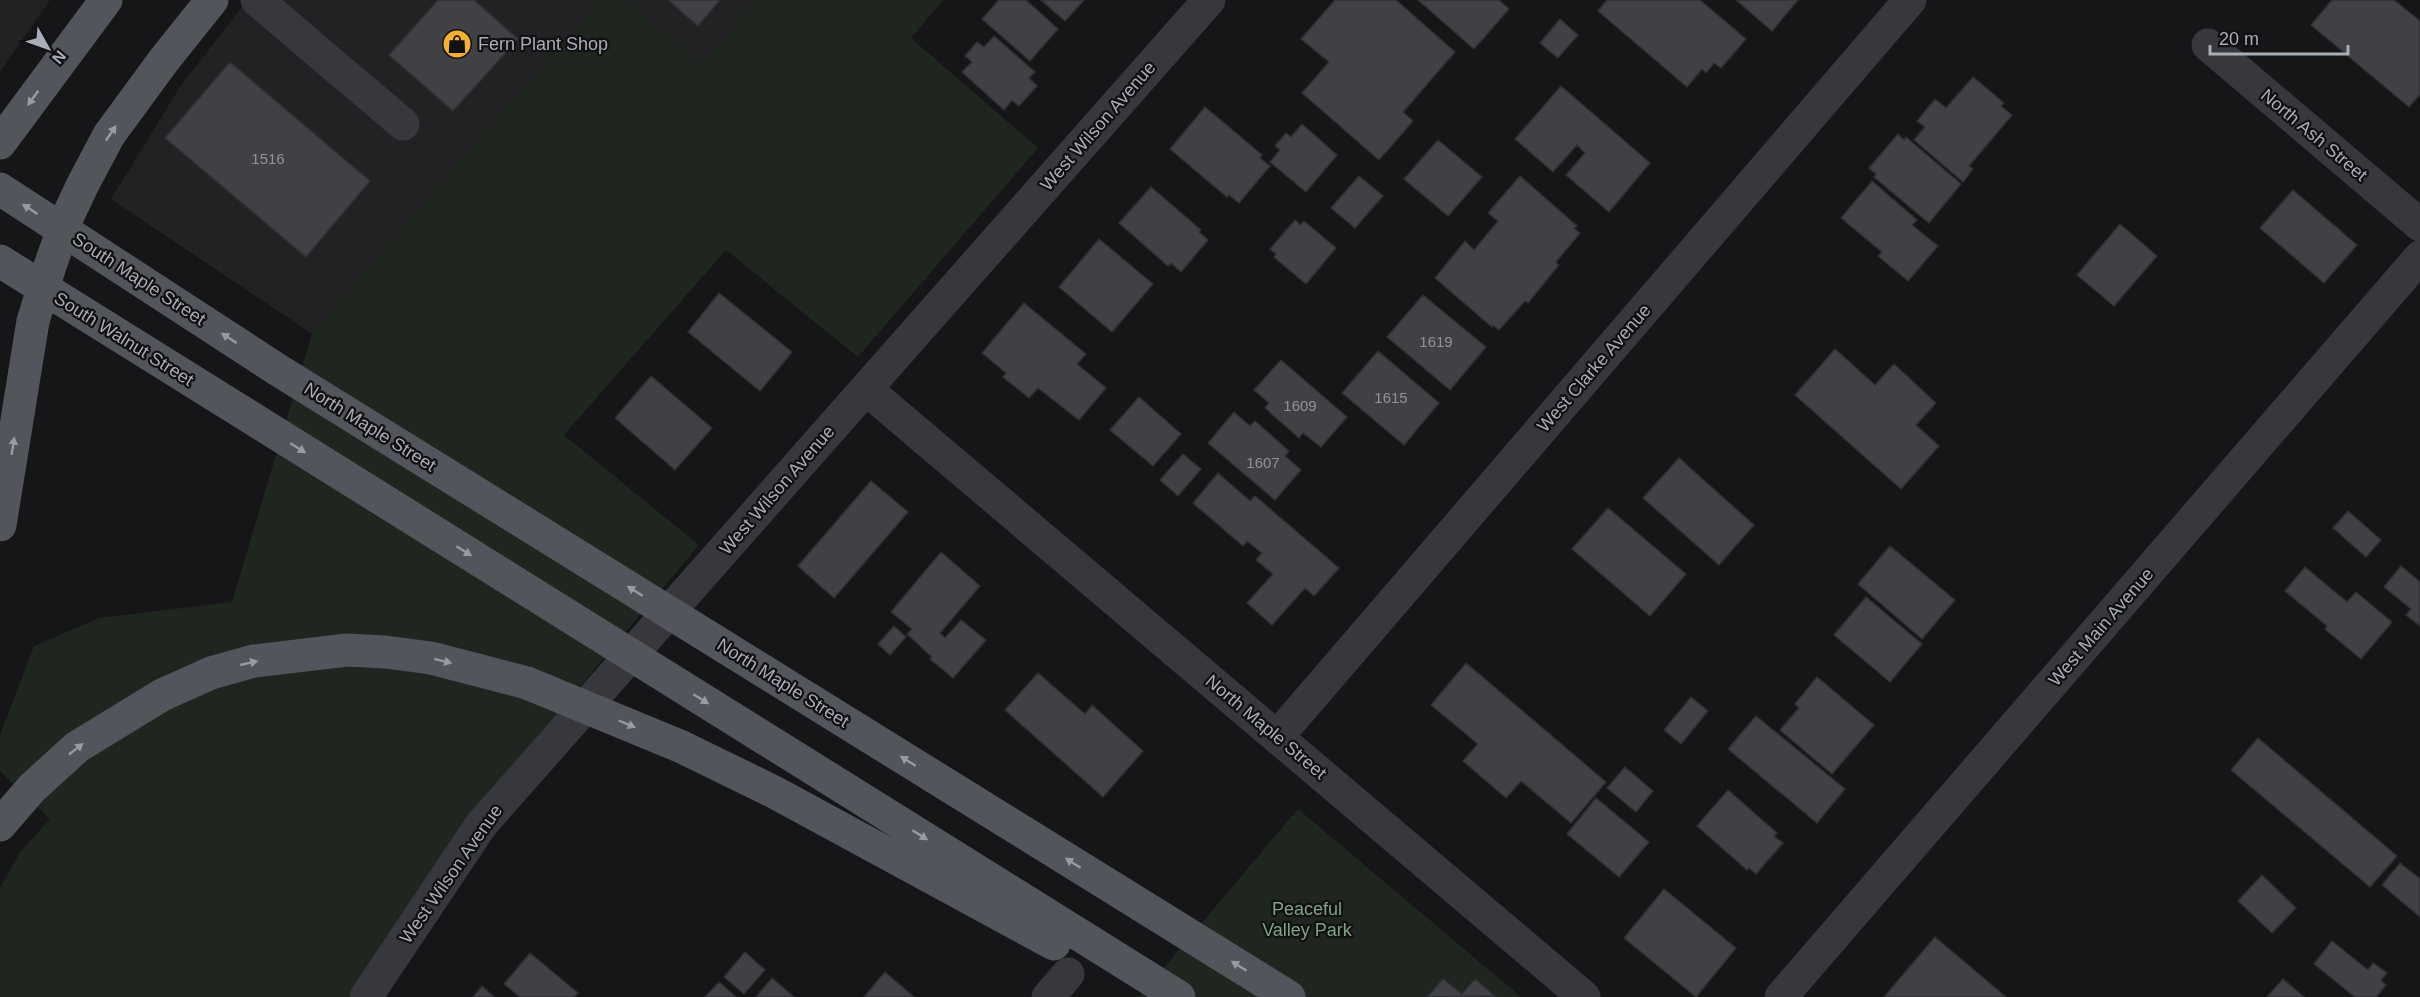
<svg xmlns="http://www.w3.org/2000/svg" width="2420" height="997" font-family="Arial,sans-serif">
<rect width="100%" height="100%" fill="#161618"/>
<path fill="#222225" d="M 0,0 L 50,0 L 0,72 Z
M 247,0 L 599,0 L 312,334 L 111,199 L 180,87 Z
M 624,0 L 757,0 L 702,64 Z"/>
<path fill="#1e261f" d="M 599,0 L 624,0 L 702,64 L 757,0 L 943,0 L 911,38 L 1038,148 L 858,357 L 726,250 L 564,435 L 699,545 L 470,817 L 349,997 L 0,997 L 0,887 L 21,851 L 50,819 L 0,771 L 0,735 L 34,646 L 99,618 L 232,602 L 312,334 Z
M 1298,809 L 1521,997 L 1139,997 Z"/>
<path fill="#404145" stroke="#303034" stroke-width="1.5" d="M 438,0 L 474,0 L 518,39 L 453,111 L 389,55 Z
M 668,0 L 720,0 L 698,26 Z
M 999,0 L 1026,0 L 1058,29 L 1030,61 L 982,19 Z
M 1041,0 L 1084,0 L 1065,21 Z
M 1335,0 L 1396,0 L 1455,52 L 1403,112 L 1413,121 L 1379,160 L 1302,93 L 1329,62 L 1301,39 Z
M 1418,0 L 1499,0 L 1509,9 L 1474,49 Z
M 1607,0 L 1700,0 L 1746,39 L 1721,68 L 1714,63 L 1706,73 L 1702,69 L 1687,87 L 1598,11 Z
M 1736,0 L 1798,0 L 1772,31 Z
M 2332,0 L 2394,0 L 2420,21 L 2420,94 L 2409,107 L 2311,25 Z
M 1560,19 L 1578,35 L 1558,58 L 1540,43 Z
M 994,36 L 1035,72 L 1029,78 L 1037,86 L 1019,106 L 1012,100 L 1004,110 L 962,72 L 972,62 L 965,56 L 977,42 L 984,47 Z
M 230,62 L 370,181 L 306,257 L 165,138 Z
M 1973,77 L 2004,103 L 2001,106 L 2012,115 L 1969,166 L 1973,169 L 1963,182 L 1914,140 L 1925,127 L 1917,121 L 1935,99 L 1946,108 Z
M 1561,86 L 1650,163 L 1609,212 L 1566,175 L 1585,153 L 1577,145 L 1553,172 L 1515,139 Z
M 1205,107 L 1262,155 L 1260,158 L 1270,166 L 1239,203 L 1229,195 L 1227,197 L 1170,149 Z
M 1302,124 L 1337,155 L 1306,192 L 1270,162 L 1280,150 L 1275,146 L 1286,133 L 1291,137 Z
M 1898,134 L 1904,140 L 1906,137 L 1961,184 L 1929,223 L 1874,177 L 1876,174 L 1869,168 Z
M 1438,140 L 1482,177 L 1448,216 L 1404,179 Z
M 1359,176 L 1383,196 L 1355,228 L 1331,208 Z
M 1520,176 L 1577,226 L 1574,228 L 1580,233 L 1556,262 L 1559,265 L 1528,303 L 1525,301 L 1499,330 L 1493,325 L 1492,327 L 1435,278 L 1465,241 L 1474,250 L 1498,221 L 1488,213 Z
M 1872,181 L 1917,220 L 1912,225 L 1938,246 L 1908,281 L 1878,256 L 1882,252 L 1841,218 Z
M 1151,187 L 1201,230 L 1199,232 L 1208,240 L 1181,272 L 1171,263 L 1168,266 L 1119,223 Z
M 2293,190 L 2357,245 L 2324,283 L 2260,228 Z
M 1295,220 L 1301,225 L 1304,221 L 1336,248 L 1306,284 L 1274,257 L 1276,254 L 1270,249 Z
M 2120,224 L 2157,256 L 2114,306 L 2077,275 Z
M 1099,239 L 1153,284 L 1112,332 L 1059,287 Z
M 719,293 L 792,352 L 760,391 L 688,332 Z
M 1423,295 L 1486,347 L 1450,390 L 1387,337 Z
M 1024,303 L 1086,354 L 1077,364 L 1106,388 L 1079,420 L 1038,388 L 1029,398 L 1003,377 L 1006,373 L 982,353 Z
M 1835,349 L 1875,385 L 1894,364 L 1936,403 L 1916,425 L 1939,446 L 1901,489 L 1795,395 Z
M 1378,351 L 1439,403 L 1404,445 L 1342,393 Z
M 1281,360 L 1347,417 L 1321,447 L 1303,433 L 1299,438 L 1265,408 L 1269,403 L 1254,390 Z
M 651,376 L 712,428 L 675,470 L 615,418 Z
M 1139,397 L 1181,434 L 1153,466 L 1110,430 Z
M 1234,412 L 1250,426 L 1255,421 L 1289,451 L 1285,456 L 1301,470 L 1275,500 L 1208,443 Z
M 1183,454 L 1201,469 L 1178,496 L 1160,480 Z
M 1679,458 L 1754,525 L 1719,565 L 1643,498 Z
M 1218,473 L 1250,501 L 1255,496 L 1339,568 L 1314,596 L 1305,588 L 1272,625 L 1247,603 L 1273,574 L 1256,560 L 1262,553 L 1247,541 L 1243,546 L 1193,503 Z
M 871,481 L 908,512 L 834,598 L 798,566 Z
M 1608,508 L 1686,574 L 1650,616 L 1572,549 Z
M 2348,511 L 2381,540 L 2366,557 L 2333,528 Z
M 1890,546 L 1955,600 L 1922,639 L 1858,584 Z
M 941,552 L 980,586 L 940,633 L 945,638 L 961,620 L 986,640 L 953,678 L 930,659 L 932,657 L 907,634 L 912,629 L 891,612 Z
M 2401,566 L 2420,582 L 2420,626 L 2406,615 L 2411,609 L 2384,587 Z
M 2305,567 L 2347,602 L 2356,592 L 2392,622 L 2361,659 L 2325,629 L 2327,626 L 2285,591 Z
M 1866,597 L 1922,644 L 1890,682 L 1834,635 Z
M 894,626 L 906,637 L 890,655 L 878,644 Z
M 1466,663 L 1606,782 L 1571,823 L 1521,781 L 1506,798 L 1463,761 L 1478,744 L 1431,705 Z
M 1038,673 L 1085,714 L 1092,705 L 1143,751 L 1103,797 L 1005,710 Z
M 1817,677 L 1874,725 L 1832,774 L 1780,730 L 1799,708 L 1795,704 Z
M 1691,697 L 1708,711 L 1681,744 L 1664,730 Z
M 1756,716 L 1845,789 L 1817,823 L 1728,749 Z
M 2258,738 L 2397,856 L 2370,887 L 2231,770 Z
M 1625,767 L 1653,791 L 1636,812 L 1607,788 Z
M 1728,790 L 1777,833 L 1774,836 L 1783,843 L 1756,874 L 1749,868 L 1747,870 L 1697,826 Z
M 1596,798 L 1649,842 L 1619,877 L 1567,834 Z
M 2400,863 L 2420,879 L 2420,917 L 2382,885 Z
M 2262,875 L 2296,908 L 2272,933 L 2238,901 Z
M 1664,889 L 1736,948 L 1696,997 L 1624,938 Z
M 1935,937 L 2006,997 L 1884,997 Z
M 2332,941 L 2368,970 L 2373,963 L 2387,973 L 2381,980 L 2386,985 L 2376,997 L 2355,997 L 2314,964 Z
M 745,952 L 765,970 L 744,994 L 724,977 Z
M 530,953 L 578,993 L 574,997 L 520,997 L 504,984 Z
M 885,972 L 914,997 L 864,997 Z
M 772,978 L 794,997 L 756,997 Z
M 1443,979 L 1462,994 L 1475,979 L 1495,996 L 1427,997 Z
M 2283,979 L 2304,997 L 2267,997 Z
M 719,982 L 736,997 L 705,997 Z
M 482,986 L 494,997 L 473,997 Z"/>
<g fill="none" stroke-linecap="round" stroke-linejoin="round">
<path stroke="#37383d" stroke-width="33" d="M 257,0 L 403,124
M 2208,45 L 2420,225
M 866,389 L 1584,997
M 1277,737 L 1910,0
M 366,997 L 481,825 L 1209,0
M 1048,997 L 1068,974
M 1781,997 L 2420,257"/>
<path stroke="#53555c" stroke-width="33" d="M 0,143 L 106,0
M 0,189 L 278,370 L 1289,997
M 0,261 L 1179,997
M 0,525 L 33,321 L 50,266 L 67,218 L 83,184 L 109,135 L 164,60 L 212,0
M 0,825 L 32,788 L 77,747 L 162,695 L 211,673 L 254,661 L 347,650 L 385,652 L 431,658 L 527,683 L 682,747 L 774,792 L 1054,944"/>
</g>
<defs><path id="oneway-solid" d="M-6-.8H1V-3.2L6.5 0L1 3.2V.8H-6Z" transform="scale(1.5)"/></defs>
<g fill="#979ba6">
<use href="#oneway-solid" transform="translate(33 98) rotate(126)"/>
<use href="#oneway-solid" transform="translate(111 133) rotate(-56)"/>
<use href="#oneway-solid" transform="translate(30 209) rotate(-147)"/>
<use href="#oneway-solid" transform="translate(229 338) rotate(-147)"/>
<use href="#oneway-solid" transform="translate(13 446) rotate(-81)"/>
<use href="#oneway-solid" transform="translate(298 448) rotate(32)"/>
<use href="#oneway-solid" transform="translate(464 551) rotate(32)"/>
<use href="#oneway-solid" transform="translate(635 591) rotate(-148)"/>
<use href="#oneway-solid" transform="translate(443 661) rotate(14)"/>
<use href="#oneway-solid" transform="translate(249 663) rotate(-13)"/>
<use href="#oneway-solid" transform="translate(701 699) rotate(32)"/>
<use href="#oneway-solid" transform="translate(627 724) rotate(23)"/>
<use href="#oneway-solid" transform="translate(76 749) rotate(-38)"/>
<use href="#oneway-solid" transform="translate(908 761) rotate(-148)"/>
<use href="#oneway-solid" transform="translate(920 835) rotate(32)"/>
<use href="#oneway-solid" transform="translate(1073 863) rotate(-148)"/>
<use href="#oneway-solid" transform="translate(1239 966) rotate(-148)"/>
</g>
<defs>
<g id="shop-disc" transform="scale(1.5)"><circle r="9.5" fill="#f2b134" stroke="#111113"/><path d="M-5-2.5h2.3a2.7 3.5 0 0 1 5.4 0H5L5.5 6h-11ZM-1.5-2.5h3a1.5 2.3 0 0 0-3 0Z" fill="#111"/></g>
</defs>
<g fill-rule="evenodd">
<use href="#shop-disc" x="457" y="44"/>
</g>
<g text-anchor="middle" stroke-width="4.5" stroke-linejoin="round" paint-order="stroke">
<g font-size="15" fill="#8e929b">
<text x="268" y="164">1516</text>
<text x="1436" y="347">1619</text>
<text x="1391" y="403">1615</text>
<text x="1300" y="411">1609</text>
<text x="1263" y="468">1607</text>
</g>
<g font-size="18" fill="#a8adb8" stroke="#111113" text-anchor="start">
<text x="478" y="50">Fern Plant Shop</text>
</g>
<g font-size="18" fill="#a8adb8" stroke="#111113">
<text transform="translate(1098 126) rotate(-49)" y="6">West Wilson Avenue</text>
<text transform="translate(2314 135) rotate(40)" y="6">North Ash Street</text>
<text transform="translate(139 279) rotate(33)" y="6">South Maple Street</text>
<text transform="translate(124 339) rotate(32)" y="6">South Walnut Street</text>
<text transform="translate(1594 368) rotate(-49)" y="6">West Clarke Avenue</text>
<text transform="translate(370 427) rotate(32)" y="6">North Maple Street</text>
<text transform="translate(777 490) rotate(-49)" y="6">West Wilson Avenue</text>
<text transform="translate(2101 627) rotate(-49)" y="6">West Main Avenue</text>
<text transform="translate(783 683) rotate(32)" y="6">North Maple Street</text>
<text transform="translate(1266 727) rotate(40)" y="6">North Maple Street</text>
<text transform="translate(451 874) rotate(-55)" y="6">West Wilson Avenue</text>
</g>
<g font-size="18" fill="#7fa381" stroke="#111113">
<text x="1307" y="915">Peaceful<tspan x="1307" dy="21">Valley Park</tspan></text>
</g>
</g>
<g transform="translate(48 48) rotate(130)" stroke="#111113" stroke-width="4.5" paint-order="stroke">
<path d="M0-4.5L10 22L0 15L-10 22Z" fill="#a8adb8"/>
<text y="-9" font-size="16" font-weight="bold" text-anchor="middle" fill="#a8adb8">N</text>
</g>
<path d="M2210 45v9h138v-9" fill="none" stroke="#a8adb8" stroke-width="3"/>
<text x="2219" y="45" font-size="18" fill="#a8adb8" stroke="#111113" stroke-width="4.5" paint-order="stroke">20 m</text>
</svg>
